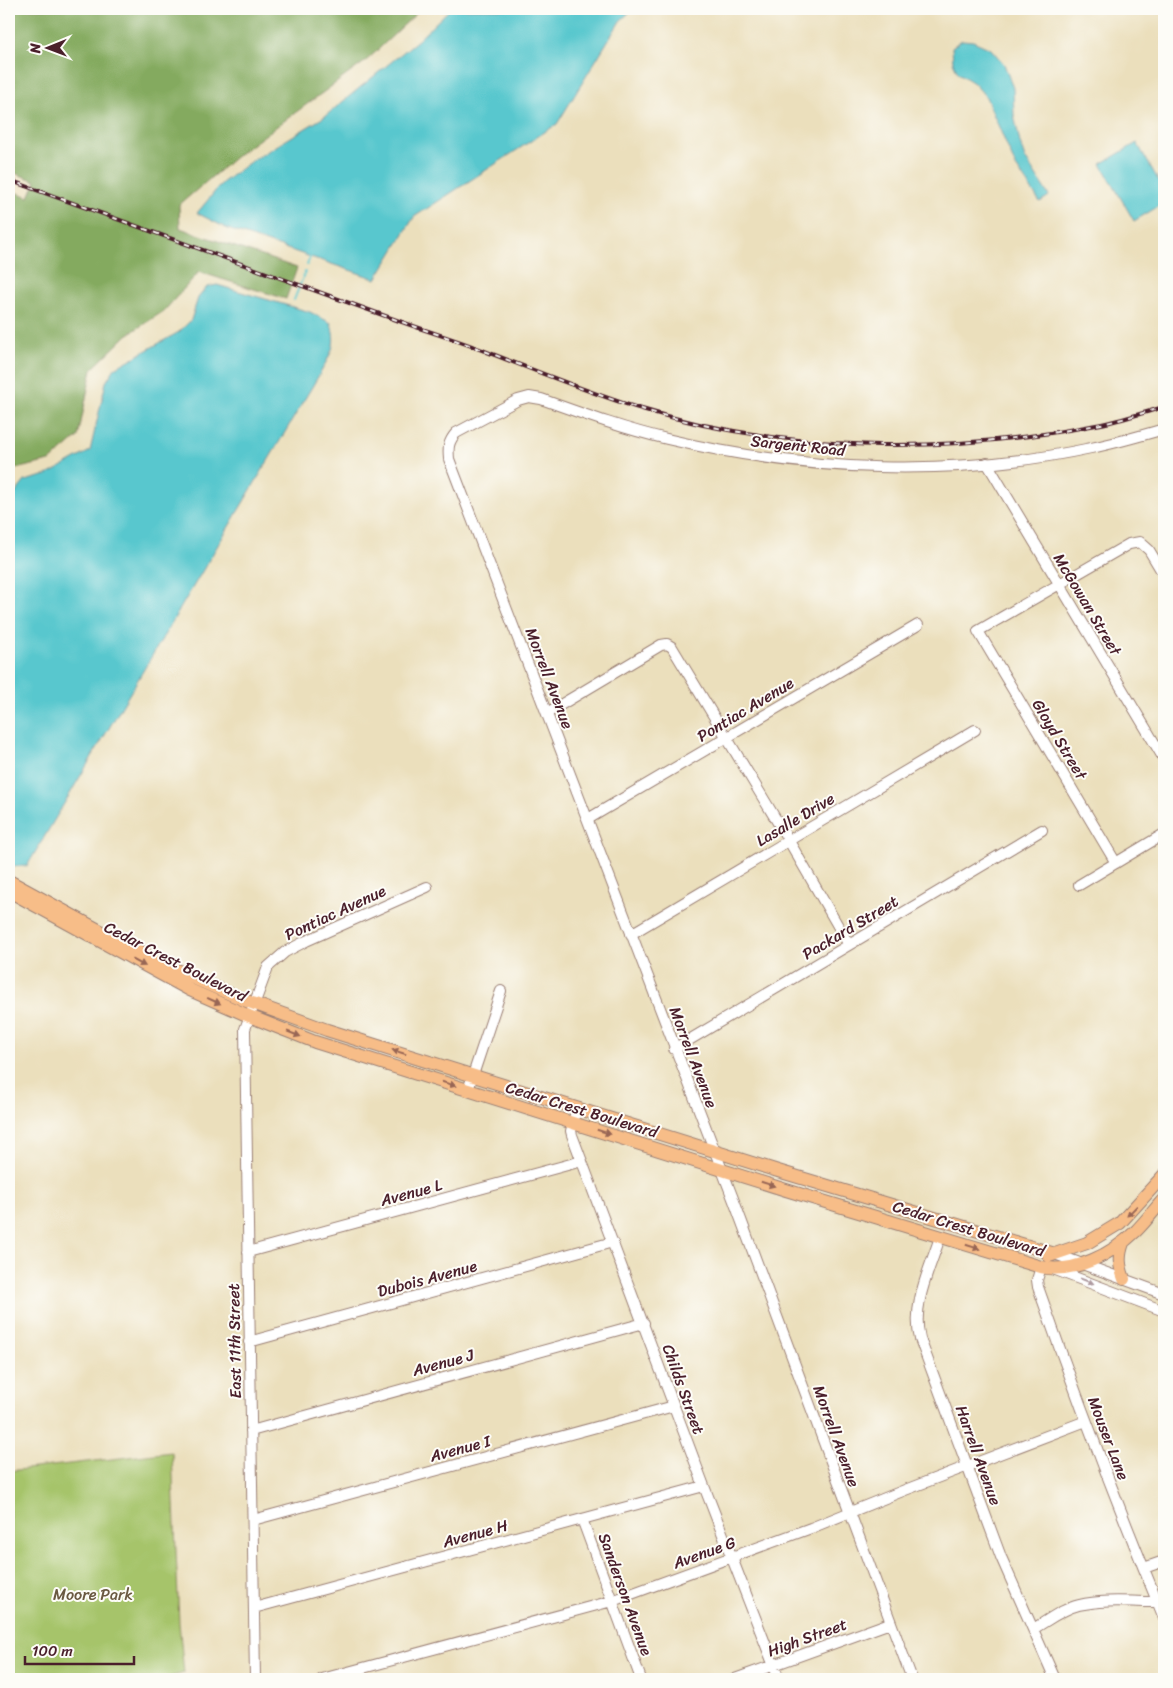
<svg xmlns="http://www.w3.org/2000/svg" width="1173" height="1688" font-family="Sriracha,sans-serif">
<rect width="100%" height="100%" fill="#fdfcf7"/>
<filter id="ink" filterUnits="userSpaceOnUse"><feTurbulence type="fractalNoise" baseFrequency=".02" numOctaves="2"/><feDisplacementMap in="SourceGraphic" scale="10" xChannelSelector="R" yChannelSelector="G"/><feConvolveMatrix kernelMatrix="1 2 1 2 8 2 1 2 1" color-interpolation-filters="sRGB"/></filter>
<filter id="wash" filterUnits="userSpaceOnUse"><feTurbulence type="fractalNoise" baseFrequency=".0096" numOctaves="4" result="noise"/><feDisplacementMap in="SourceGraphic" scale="20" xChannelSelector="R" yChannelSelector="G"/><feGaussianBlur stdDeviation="1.12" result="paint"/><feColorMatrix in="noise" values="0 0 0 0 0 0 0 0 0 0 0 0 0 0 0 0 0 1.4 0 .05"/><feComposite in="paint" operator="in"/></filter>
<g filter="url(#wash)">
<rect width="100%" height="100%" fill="#ebdfbc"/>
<path fill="#a6c46b" stroke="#78724b" d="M 172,1452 L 179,1623 L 184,1673 L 164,1679 L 9,1679 L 9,1471 Z"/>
<path fill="#84aa5f" stroke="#676445" d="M 9,9 L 421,9 L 366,61 L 239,154 L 179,205 L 180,228 L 297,268 L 286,299 L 199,272 L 164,311 L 127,335 L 92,369 L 78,437 L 50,461 L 11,470 L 9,472 L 9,190 L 29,197 L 36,181 L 9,171 Z"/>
<path fill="#59c7ce" stroke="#52737c" d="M 450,9 L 633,9 L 620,21 L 557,124 L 414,217 L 376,279 L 228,229 L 197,213 L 222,183 L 250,162 L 324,117 L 418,40 Z
M 962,40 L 973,41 L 991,49 L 1004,64 L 1013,88 L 1014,115 L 1020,143 L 1025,158 L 1049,196 L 1040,202 L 1016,167 L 986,97 L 974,83 L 958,73 L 953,62 L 952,47 Z
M 1137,143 L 1164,190 L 1164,203 L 1134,221 L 1101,164 Z
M 217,285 L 310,312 L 331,323 C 337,346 332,350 322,370 L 27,866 L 9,866 L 9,501 L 25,481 L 47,475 L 90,451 L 106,382 L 115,368 L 179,332 L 191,320 L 198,298 L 207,287 Z"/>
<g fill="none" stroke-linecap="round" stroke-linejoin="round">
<path stroke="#59c7ce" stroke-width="2" d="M 307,265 L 311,255
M 294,300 L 305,272"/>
</g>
</g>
<g filter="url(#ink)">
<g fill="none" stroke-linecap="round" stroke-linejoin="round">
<g stroke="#9a7f74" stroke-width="12">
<path id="minor" d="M 987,463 L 1164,759
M 547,713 L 661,645 L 667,644 L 672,647 L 789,841 L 849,945
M 588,819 L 918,625
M 1116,863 L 978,631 L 1129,544 L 1140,542 L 1149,550 L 1164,575
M 1079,885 L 1164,834
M 631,934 L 975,730
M 674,1049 L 1042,830
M 468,1090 L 501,991
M 577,1108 L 571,1131 L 572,1135 L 704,1486 L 779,1679
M 940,1237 C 930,1269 911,1305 920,1339 L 1001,1557 L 1055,1679
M 248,1252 L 582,1161
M 1055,1254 L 1164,1294
M 1041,1267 L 1037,1280 L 1038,1287 C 1077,1399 1119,1509 1164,1618
M 1053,1269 L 1164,1311
M 249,1342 L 613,1242
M 251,1431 L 644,1323
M 582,1519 L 641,1679
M 253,1520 L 674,1406
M 1144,1568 L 1164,1561
M 254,1608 L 704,1486
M 1033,1629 C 1047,1621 1062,1609 1079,1605 C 1104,1599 1132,1602 1158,1602
M 255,1679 L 245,1029 L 268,967 L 285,952 L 306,941 L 427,887
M 322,1679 L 612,1601 L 811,1528 L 905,1490 L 1086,1421
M 735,1679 L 890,1623
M 912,1679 L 734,1201 L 449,459 C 448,448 448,442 456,433 L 518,400 L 529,397 L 541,399 C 583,414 624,429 667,439 C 805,472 952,478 1091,448 C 1116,443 1140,436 1164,429"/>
</g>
<g stroke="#9a7f74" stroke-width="14">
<path id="major" d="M 9,881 L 104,933 L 193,978 L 244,1000 L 327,1030 L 778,1171 L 1055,1254
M 9,891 L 190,990 L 249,1016 L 315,1042 L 786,1190 L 1041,1267 C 1075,1274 1112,1254 1136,1231 C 1146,1221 1155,1209 1164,1199
M 1123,1243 C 1118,1257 1119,1265 1124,1279
M 1049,1256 L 1087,1243 L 1120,1223 L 1164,1175"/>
</g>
<use href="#minor" stroke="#fff" stroke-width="10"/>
<use href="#major" stroke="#f7bd88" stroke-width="12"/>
<g stroke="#4a1f2b" stroke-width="4">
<path id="rail" d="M 9,180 L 402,322 C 424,330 447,337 469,345 C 524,366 579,389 635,407 C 783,453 944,455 1096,425 C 1119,421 1142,413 1164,407"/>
</g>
<use href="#rail" stroke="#fdfcf7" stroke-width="2" stroke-dasharray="5.5" stroke-linecap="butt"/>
</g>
<defs><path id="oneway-solid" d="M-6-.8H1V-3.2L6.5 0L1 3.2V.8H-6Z" transform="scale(1.25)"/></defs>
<g fill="#986655">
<use href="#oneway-solid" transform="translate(139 963) rotate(28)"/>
<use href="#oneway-solid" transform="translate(214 1001) rotate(24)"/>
<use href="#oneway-solid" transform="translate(294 1034) rotate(21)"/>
<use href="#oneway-solid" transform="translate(399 1052) rotate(-163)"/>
<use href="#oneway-solid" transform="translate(449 1084) rotate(17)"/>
<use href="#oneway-solid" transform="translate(604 1132) rotate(17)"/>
<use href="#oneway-solid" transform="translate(768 1184) rotate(18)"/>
<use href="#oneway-solid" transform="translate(1132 1211) rotate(134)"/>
<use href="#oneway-solid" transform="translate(973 1247) rotate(17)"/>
</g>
<use fill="#ae9aa0" href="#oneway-solid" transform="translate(1087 1281) rotate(21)"/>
</g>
<g text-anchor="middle" stroke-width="4" stroke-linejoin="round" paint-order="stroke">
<g font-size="16" fill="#4a1f2b" stroke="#fdfcf7">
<text transform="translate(798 445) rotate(6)" y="6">Sargent Road</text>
<text transform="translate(1088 604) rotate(59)" y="6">McGowan Street</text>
<text transform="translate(550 678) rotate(69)" y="6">Morrell Avenue</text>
<text transform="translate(745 709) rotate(-31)" y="6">Pontiac Avenue</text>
<text transform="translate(1060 739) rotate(59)" y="6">Gloyd Street</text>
<text transform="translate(795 819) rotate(-31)" y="6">Lasalle Drive</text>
<text transform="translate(335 912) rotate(-25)" y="6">Pontiac Avenue</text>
<text transform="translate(850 927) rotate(-31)" y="6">Packard Street</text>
<text transform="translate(176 961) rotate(27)" y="6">Cedar Crest Boulevard</text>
<text transform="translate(694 1057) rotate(69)" y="6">Morrell Avenue</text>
<text transform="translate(582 1109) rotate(17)" y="6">Cedar Crest Boulevard</text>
<text transform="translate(411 1192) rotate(-15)" y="6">Avenue L</text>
<text transform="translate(969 1228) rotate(17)" y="6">Cedar Crest Boulevard</text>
<text transform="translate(427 1278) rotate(-15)" y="6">Dubois Avenue</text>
<text transform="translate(234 1341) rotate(-91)" y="6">East 11th Street</text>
<text transform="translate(443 1362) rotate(-15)" y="6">Avenue J</text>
<text transform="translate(684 1389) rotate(70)" y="6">Childs Street</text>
<text transform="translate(837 1436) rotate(70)" y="6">Morrell Avenue</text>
<text transform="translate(1109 1438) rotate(69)" y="6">Mouser Lane</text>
<text transform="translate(460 1448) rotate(-15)" y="6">Avenue I</text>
<text transform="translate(979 1455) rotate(70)" y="6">Harrell Avenue</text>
<text transform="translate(475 1533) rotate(-15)" y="6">Avenue H</text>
<text transform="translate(704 1552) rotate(-20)" y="6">Avenue G</text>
<text transform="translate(626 1594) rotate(70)" y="6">Sanderson Avenue</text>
<text transform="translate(807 1637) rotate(-20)" y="6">High Street</text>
</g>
<g font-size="16" fill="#6a5941" stroke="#fdfcf7">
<text x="93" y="1600">Moore Park</text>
</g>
</g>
<rect width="1173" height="1688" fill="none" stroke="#fdfcf7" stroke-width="30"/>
<g transform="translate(48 48) rotate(269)" stroke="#fdfcf7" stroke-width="4" paint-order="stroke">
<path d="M0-4L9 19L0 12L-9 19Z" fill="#4a1f2b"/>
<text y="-8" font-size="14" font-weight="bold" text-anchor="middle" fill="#4a1f2b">N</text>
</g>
<path d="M25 1656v8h109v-8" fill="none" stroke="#4a1f2b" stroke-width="2.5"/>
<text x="32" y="1656" font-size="15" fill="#4a1f2b" stroke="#fdfcf7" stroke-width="4" paint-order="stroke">100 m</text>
</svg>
